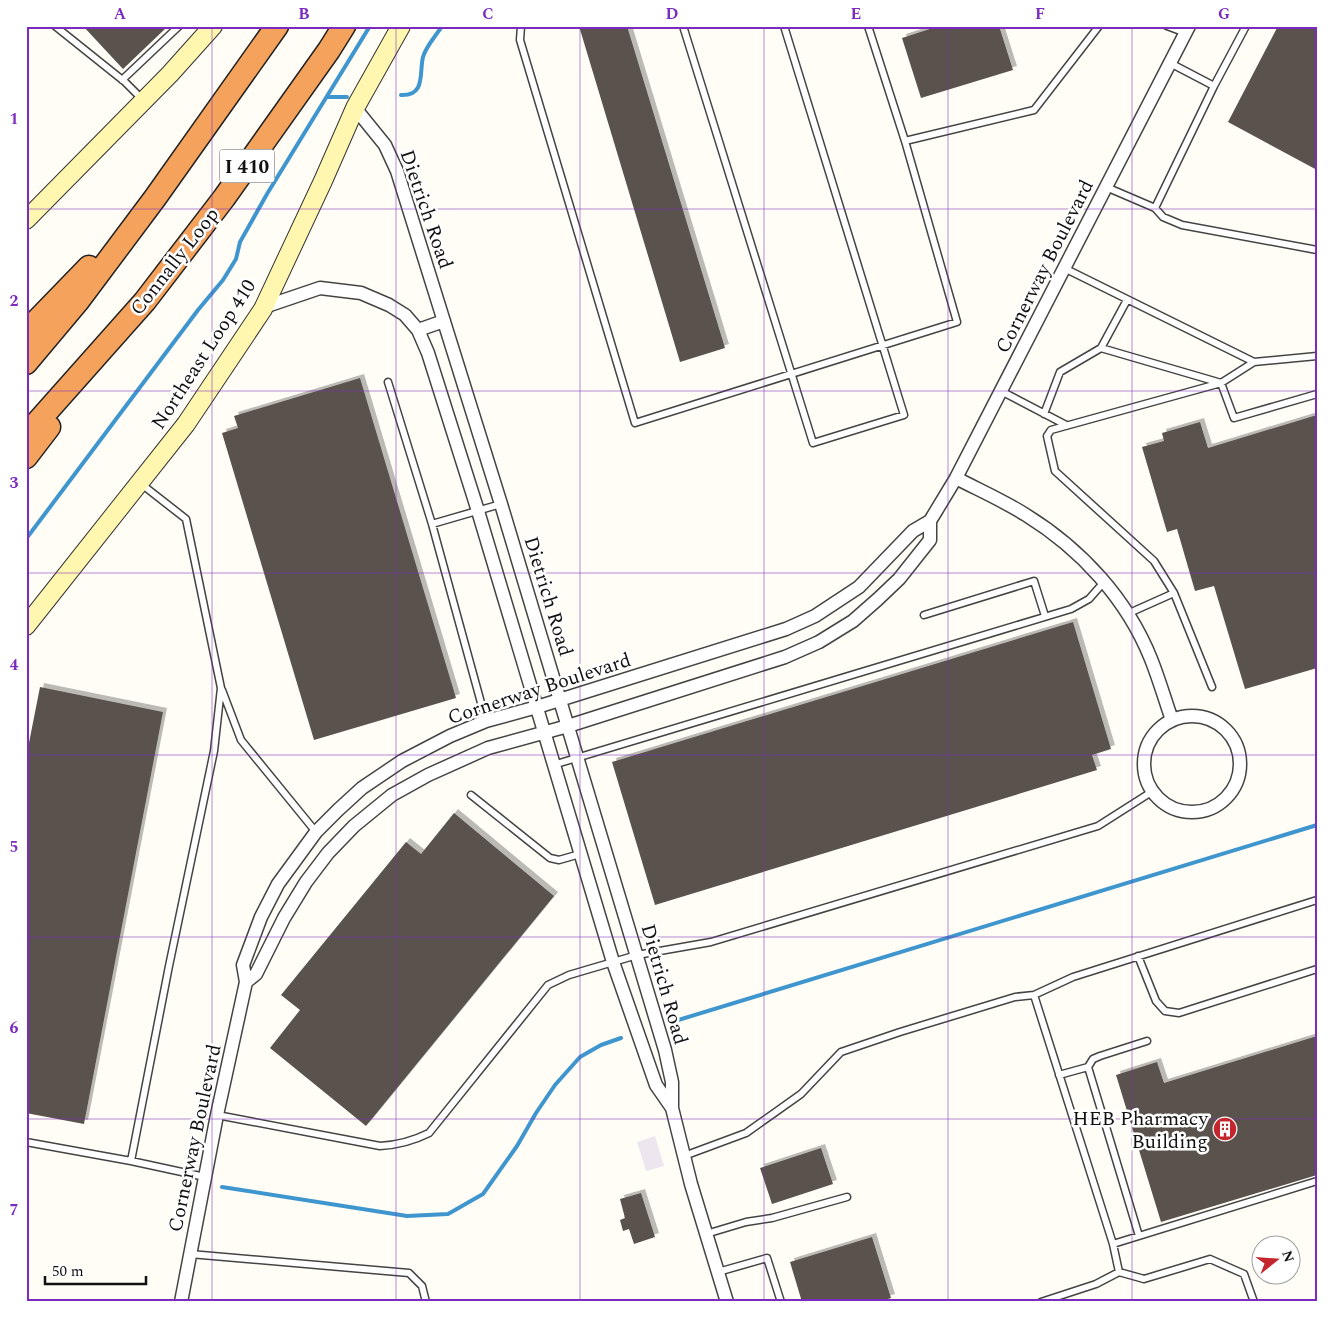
<svg xmlns="http://www.w3.org/2000/svg" width="1343" height="1328" font-family="Spectral,serif">
<defs>
<filter id="shadow"><feDropShadow dx="4" dy="-4" stdDeviation="0" flood-color="#0004"/></filter>
</defs>
<rect width="100%" height="100%" fill="#fffdf5"/>
<path fill="#eee6ef" d="M 655,1136 L 664,1166 L 646,1171 L 637,1142 Z"/>
<g fill="none" stroke-linecap="round" stroke-linejoin="round">
<path stroke="#3f96cf" stroke-width="4" d="M 401,95 C 426,96 419,73 423,57 C 426,46 436,36 442,26
M 327,97 L 347,97
M 26,539 L 198,310 L 223,280 L 236,259 L 240,242 L 267,194 L 370,26
M 675,1021 L 1317,825
M 222,1187 L 407,1216 L 448,1214 L 483,1194 L 517,1146 L 536,1113 L 555,1085 L 580,1057 L 601,1045 L 621,1038"/>
</g>
<path fill="#5a524d" filter="url(#shadow)" d="M 83,26 L 168,26 L 123,69 Z
M 579,26 L 627,26 L 725,348 L 680,362 Z
M 939,26 L 999,26 L 1013,70 L 921,98 L 902,38 Z
M 1278,26 L 1310,26 L 1317,30 L 1317,170 L 1228,122 Z
M 360,378 L 456,698 L 314,740 L 222,433 L 238,428 L 234,416 Z
M 1317,415 L 1317,668 L 1245,689 L 1214,586 L 1195,591 L 1177,529 L 1167,532 L 1142,447 L 1164,441 L 1162,433 L 1200,422 L 1208,448 Z
M 1073,622 L 1111,749 L 1092,755 L 1097,770 L 655,905 L 612,762 Z
M 40,687 L 163,712 L 84,1124 L 26,1113 L 26,758 Z
M 454,813 L 554,896 L 366,1126 L 270,1048 L 300,1010 L 281,995 L 406,842 L 421,854 Z
M 1317,1036 L 1317,1175 L 1161,1222 L 1116,1075 L 1157,1062 L 1164,1083 Z
M 821,1148 L 833,1184 L 772,1204 L 760,1168 Z
M 641,1193 L 655,1237 L 634,1244 L 629,1229 L 623,1231 L 620,1220 L 625,1218 L 620,1199 Z
M 872,1237 L 891,1298 L 878,1302 L 802,1302 L 790,1262 Z"/>
<g fill="none" stroke-linecap="round" stroke-linejoin="round">
<g stroke="#444" stroke-width="9">
<path id="service" d="M 55,26 L 125,82 L 143,100
M 521,26 L 520,40 L 635,423 L 957,322 L 905,141 L 1034,110 L 1099,26
M 683,26 L 813,443 L 904,415 L 784,26
M 868,26 L 905,141
M 1167,26 L 1186,33
M 122,80 L 179,26
M 1214,86 L 1246,26
M 1106,187 L 1155,208 L 1163,217 L 1182,225 L 1317,250
M 1155,208 L 1214,86 L 1170,63
M 1064,268 L 1254,362 L 1317,356
M 1101,348 L 1221,383 L 1254,362
M 388,382 L 432,524 L 486,721
M 1001,391 L 1066,425
M 1044,414 L 1060,372 L 1101,348 L 1127,300
M 432,524 L 501,504
M 1127,614 L 1174,593
M 924,615 L 1034,581 L 1045,616
M 1212,687 L 1174,593 L 1154,561 L 1055,471 L 1047,436 L 1051,430 L 1221,383 L 1234,418 L 1317,394
M 222,690 L 241,740 L 316,832
M 553,765 L 1071,609 L 1089,599 L 1104,582
M 471,795 L 550,858 L 559,860 L 580,854
M 1138,956 L 1156,1001 L 1165,1011 L 1179,1013 L 1317,969
M 1034,995 L 1073,977 L 1317,900
M 1088,1067 L 1093,1059 L 1100,1056 L 1147,1041
M 1059,1075 L 1088,1067 L 1139,1236
M 217,1115 L 380,1146 C 398,1145 413,1141 429,1133 L 548,985 L 569,975 L 637,955 L 711,942 L 1098,826 L 1153,791
M 26,1142 L 131,1161 L 205,1177
M 684,1156 L 746,1133 L 801,1094 L 841,1052 L 900,1032 L 1015,997 L 1034,995 L 1113,1244 L 1119,1272 L 1096,1284 L 1041,1302
M 131,1161 L 169,966 L 214,751 L 221,688 L 186,519 L 140,483
M 706,1234 L 746,1222 L 772,1218 L 847,1197
M 1113,1244 L 1317,1181
M 190,1254 L 409,1273 L 422,1286 L 426,1302
M 718,1272 L 767,1258 L 781,1302
M 1119,1272 L 1144,1279 L 1210,1259 L 1244,1274 L 1254,1302"/>
</g>
<g stroke="#444" stroke-width="15">
<path id="minor" d="M 355,108 L 385,145 L 397,171 L 501,504 L 665,1050 L 672,1082 L 672,1108 L 691,1184 L 727,1302
M 264,307 L 320,288 L 361,293 L 389,305 L 405,315 L 418,330 L 428,353 L 478,511 L 613,962 L 656,1085 L 672,1108
M 418,330 L 444,321
M 956,478 C 979,490 1004,501 1026,515 C 1081,549 1127,599 1151,659 C 1159,679 1165,700 1172,720
M1144 764a48 48 0 1 1 96 0a48 48 0 1 1-96 0Z
M 246,982 L 256,974 L 284,918 L 306,882 L 328,853 L 354,826 L 392,795 L 428,775 L 488,748 L 568,726 L 785,657 L 819,642 L 853,621 L 878,599 L 899,579 L 930,540 L 930,521
M 181,1302 L 217,1115 L 246,982 L 243,965 L 261,917 L 278,884 L 316,832 L 338,810 L 362,788 L 402,761 L 450,736 L 486,721 L 537,707 L 786,629 L 815,616 L 859,587 L 913,531 L 930,521 L 956,478 L 1189,26"/>
</g>
<g stroke="#333" stroke-width="20">
<path id="secondary" d="M 26,220 L 170,74 L 213,26
M 26,626 L 186,424 L 263,309 L 323,181 L 355,108 L 401,26"/>
</g>
<g stroke="#222" stroke-width="25">
<path id="motorway" d="M 26,332 L 89,267
M 26,363 L 78,301 L 155,198 L 277,26
M 26,435 L 145,301 L 224,198 L 329,50 L 344,26
M 26,457 L 49,427"/>
</g>
<use href="#service" stroke="#fff" stroke-width="6"/>
<use href="#minor" stroke="#fff" stroke-width="12"/>
<use href="#secondary" stroke="#fff6b0" stroke-width="18"/>
<use href="#motorway" stroke="#f5a25d" stroke-width="22"/>
</g>
<path fill="none" stroke="#7b2cbf" stroke-width="1" stroke-opacity="0.55" d="M 212,26 L 212,1302M 396,26 L 396,1302M 580,26 L 580,1302M 764,26 L 764,1302M 948,26 L 948,1302M 1132,26 L 1132,1302M 26,209 L 1317,209M 26,391 L 1317,391M 26,573 L 1317,573M 26,755 L 1317,755M 26,937 L 1317,937M 26,1119 L 1317,1119"/>
<defs>
<g id="building-disc" transform="scale(1.25)"><circle r="9.5" fill="#c4262e" stroke="#fff"/><path d="M-4-6H4V6H1V3H-1V6H-4ZM-2.5-4.3h1.7v1.8h-1.7ZM.8-4.3h1.7v1.8H.8ZM-2.5-1h1.7V.8h-1.7ZM.8-1h1.7V.8H.8Z" fill="#fff"/></g>
</defs>
<g fill-rule="evenodd">
<use href="#building-disc" x="1225" y="1129"/>
</g>
<g text-anchor="middle" stroke-width="5" stroke-linejoin="round" paint-order="stroke">
<rect fill="#fff" stroke="#585858" stroke-width="1" x="219.5" y="149.5" width="55" height="33" rx="4"/>
<g font-size="19" font-weight="bold" fill="#111">
<text x="247" y="173">I 410</text>
</g>
<g font-size="20" fill="#111" stroke="#fff">
<text transform="translate(427 209) rotate(71)" y="7">Dietrich Road</text>
<text transform="translate(174 261) rotate(-52)" y="7">Connally Loop</text>
<text transform="translate(1044 266) rotate(-63)" y="7">Cornerway Boulevard</text>
<text transform="translate(203 354) rotate(-57)" y="7">Northeast Loop 410</text>
<text transform="translate(549 596) rotate(73)" y="7">Dietrich Road</text>
<text transform="translate(539 688) rotate(-18)" y="7">Cornerway Boulevard</text>
<text transform="translate(665 984) rotate(74)" y="7">Dietrich Road</text>
<text transform="translate(194 1138) rotate(-78)" y="7">Cornerway Boulevard</text>
</g>
<g font-size="20" fill="#111" stroke="#fff" text-anchor="end">
<text x="1208" y="1125">HEB Pharmacy<tspan x="1208" dy="23">Building</tspan></text>
</g>
</g>
<rect width="1343" height="1328" fill="none" stroke="#ffffff" stroke-width="55"/>
<g transform="translate(1276 1260) rotate(73)"><circle r="24" fill="#ffffff" stroke="#a0a0a0"/>
<path d="M0-4L9 19L0 12L-9 19Z" fill="#c4262e"/>
<text y="-8" font-size="14" font-weight="bold" text-anchor="middle" fill="#111111">N</text>
</g>
<path d="M45 1276v8h101v-8" fill="none" stroke="#111111" stroke-width="2.5"/>
<text x="52" y="1276" font-size="15" fill="#111111" stroke="#ffffff" stroke-width="4" paint-order="stroke">50 m</text>
<rect x="28" y="28" width="1288" height="1272" fill="none" stroke="#7b2cbf" stroke-width="2"/>
<g font-size="16" text-anchor="middle" font-weight="bold" fill="#7b2cbf">
<text x="120" y="19">A</text>
<text x="304" y="19">B</text>
<text x="488" y="19">C</text>
<text x="672" y="19">D</text>
<text x="856" y="19">E</text>
<text x="1040" y="19">F</text>
<text x="1224" y="19">G</text>
<text x="14" y="124">1</text>
<text x="14" y="306">2</text>
<text x="14" y="488">3</text>
<text x="14" y="670">4</text>
<text x="14" y="852">5</text>
<text x="14" y="1033">6</text>
<text x="14" y="1215">7</text>
</g>
</svg>
